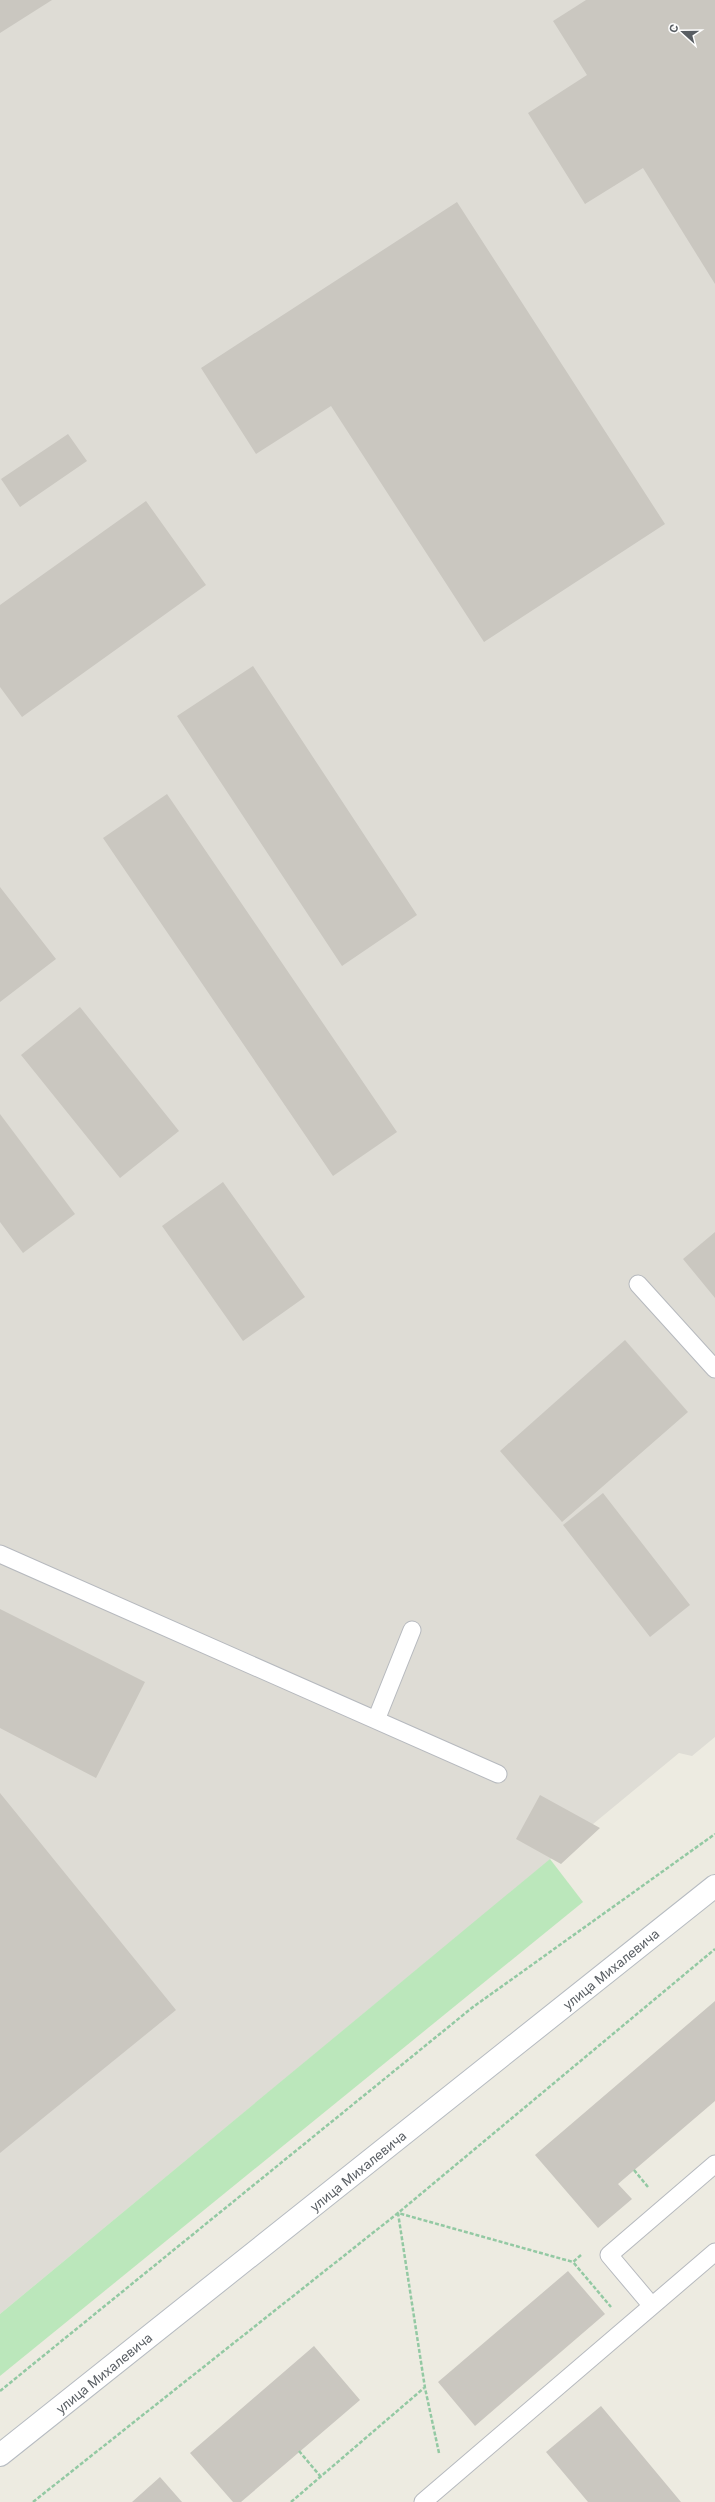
<svg xmlns="http://www.w3.org/2000/svg" width="715" height="2502" font-family="Inter,sans-serif">
<rect width="100%" height="100%" fill="#edebe1"/>
<path fill="#dedcd5" d="M 0,0 L 715,0 L 715,1737 L 692,1756 L 679,1753 L 0,2314 Z"/>
<path fill="#bbe7bb" d="M 550,1859 L 583,1902 L 0,2376 L 0,2314 Z"/>
<path fill="#cac7c0" d="M 0,0 L 52,0 L 0,33 Z
M 586,0 L 715,0 L 715,284 L 643,168 L 585,204 L 528,113 L 587,75 L 553,21 Z
M 457,202 L 665,524 L 484,642 L 331,406 L 256,454 L 201,368 Z
M 68,434 L 87,461 L 20,507 L 1,479 Z
M 146,501 L 206,585 L 22,717 L 0,687 L 0,605 Z
M 253,666 L 417,915 L 342,966 L 177,716 Z
M 167,794 L 397,1132 L 333,1176 L 103,838 Z
M 0,887 L 56,959 L 0,1002 Z
M 80,1007 L 179,1131 L 120,1178 L 21,1055 Z
M 0,1114 L 75,1214 L 23,1253 L 0,1222 Z
M 223,1182 L 305,1297 L 243,1341 L 162,1226 Z
M 715,1232 L 715,1298 L 683,1259 Z
M 625,1340 L 688,1412 L 562,1522 L 500,1451 Z
M 603,1493 L 690,1605 L 650,1637 L 563,1525 Z
M 0,1609 L 145,1682 L 96,1778 L 0,1728 Z
M 0,1793 L 176,2010 L 0,2153 Z
M 540,1795 L 600,1828 L 561,1864 L 516,1839 Z
M 715,2001 L 715,2101 L 618,2184 L 632,2199 L 598,2228 L 535,2155 Z
M 568,2271 L 605,2314 L 475,2426 L 438,2382 Z
M 314,2346 L 360,2400 L 241,2502 L 233,2502 L 190,2453 Z
M 601,2406 L 681,2502 L 588,2502 L 546,2452 Z
M 160,2477 L 182,2502 L 132,2502 Z"/>
<g fill="none" stroke-linecap="round" stroke-linejoin="round">
<g stroke="#b6b9be" stroke-width="19">
<path id="service" d="M 638,1284 L 715,1369
M 0,1554 L 498,1774
M 376,1720 L 412,1630
M 652,2306 L 609,2255 L 715,2164
M 423,2502 L 715,2252"/>
</g>
<g stroke="#b6bbc1" stroke-width="24">
<path id="secondary" d="M 0,2455 L 715,1886"/>
</g>
<path stroke="#93c9a3" stroke-width="2.5" stroke-dasharray="4 2" stroke-linecap="butt" d="M 634,2170 L 648,2187
M 581,2255 L 573,2262 L 611,2307
M 0,2391 L 473,2007 L 715,1834
M 299,2451 L 321,2477
M 439,2453 L 425,2388 L 398,2213 L 573,2262
M 33,2502 L 398,2213 L 715,1949
M 291,2502 L 424,2388"/>
<use href="#service" stroke="#fff" stroke-width="17"/>
<use href="#secondary" stroke="#fff" stroke-width="22"/>
</g>
<g text-anchor="middle" stroke-width="3" stroke-linejoin="round" paint-order="stroke">
<g font-size="13" fill="#595e63" stroke="#fff">
<text transform="translate(611 1969) rotate(-39)" y="5">улица Михалевича</text>
<text transform="translate(358 2171) rotate(-39)" y="5">улица Михалевича</text>
<text transform="translate(104 2373) rotate(-39)" y="5">улица Михалевича</text>
</g>
</g>
<g transform="translate(683 32) rotate(291)" stroke="#ffffff" stroke-width="3" paint-order="stroke">
<path d="M0-3L7 15L0 10L-7 15Z" fill="#595e63"/>
<text y="-6" font-size="11" font-weight="bold" text-anchor="middle" fill="#595e63">С</text>
</g>
</svg>
